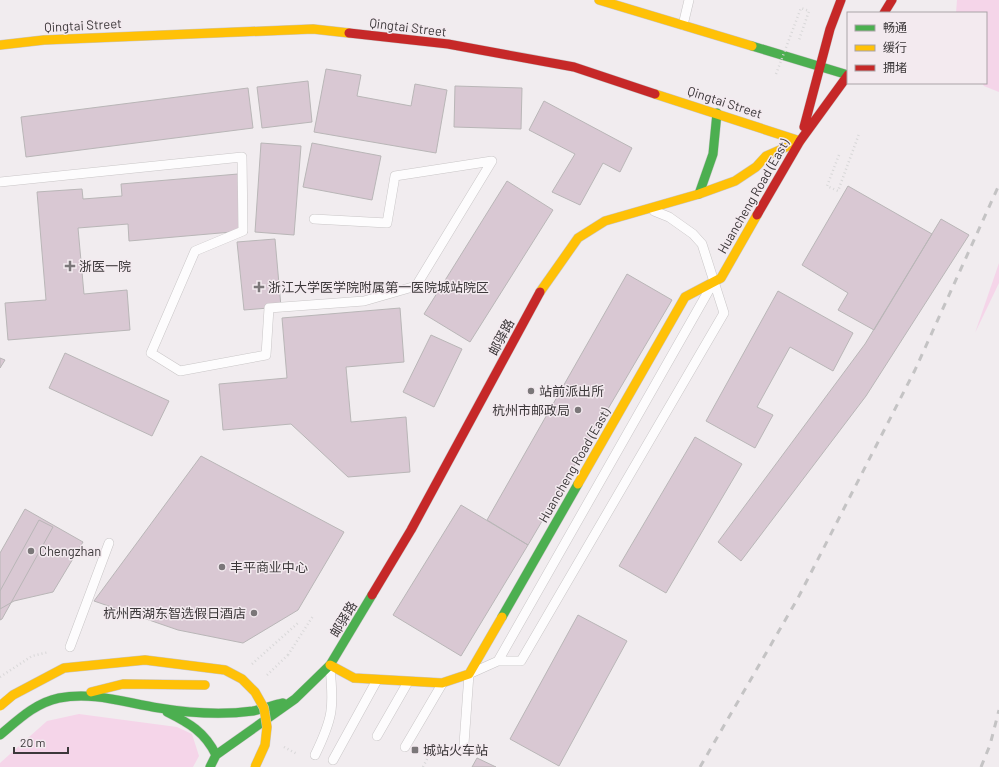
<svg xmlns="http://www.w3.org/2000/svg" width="999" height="767" font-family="Barlow,'Noto Sans SC',sans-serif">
<rect width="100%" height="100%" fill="#f1ecef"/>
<path fill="#f5d5e9" d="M 957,0 L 999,0 L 999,92 L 984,86 L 982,83 L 986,83 L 986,13 L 956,13 Z
M 999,263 L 999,283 L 975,333 Z
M 79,714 L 177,727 L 192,734 L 199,756 L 193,767 L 0,767 L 0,763 L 47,721 Z"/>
<path fill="#d9c8d3" stroke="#b9b6b7" d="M 326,69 L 361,75 L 357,96 L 411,106 L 415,84 L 447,90 L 436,153 L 314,132 Z
M 308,81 L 312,122 L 262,128 L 257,87 Z
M 455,86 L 522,88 L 521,129 L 454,127 Z
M 248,88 L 253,128 L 26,157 L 21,117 Z
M 544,101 L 632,148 L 620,172 L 603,163 L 580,205 L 552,192 L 575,154 L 529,130 Z
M 261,143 L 301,146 L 294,235 L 255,232 Z
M 312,143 L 381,156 L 372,200 L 303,187 Z
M 238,174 L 243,231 L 129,241 L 128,224 L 78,228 L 84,294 L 127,290 L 130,330 L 8,340 L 5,303 L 46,300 L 37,192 L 82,189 L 83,199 L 122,196 L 121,184 Z
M 507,181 L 553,210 L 470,342 L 424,314 Z
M 848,186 L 932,234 L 874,330 L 838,310 L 848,293 L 802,265 Z
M 941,219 L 969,235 L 866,396 L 741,561 L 718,542 L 865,344 Z
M 275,239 L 281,307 L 244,310 L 237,242 Z
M 627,274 L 672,300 L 528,545 L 487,520 Z
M 778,291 L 853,333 L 833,371 L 790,347 L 757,407 L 773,415 L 755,448 L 706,421 Z
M 400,308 L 404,362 L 346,367 L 351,422 L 406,417 L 410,472 L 348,477 L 291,424 L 223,430 L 219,384 L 287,378 L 282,318 Z
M 431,335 L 462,349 L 434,407 L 403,392 Z
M 65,353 L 169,401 L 152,436 L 49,388 Z
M 0,358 L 5,360 L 0,368 Z
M 695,437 L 742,464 L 666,593 L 619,566 Z
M 201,456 L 344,532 L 298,610 L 243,643 L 178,630 L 94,601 Z
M 461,505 L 528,545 L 461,656 L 393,615 Z
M 25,509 L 83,542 L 53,592 L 14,601 L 0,609 L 0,553 Z
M 39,520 L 53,527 L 2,619 L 0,620 L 0,591 Z
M 578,615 L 627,641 L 559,766 L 510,739 Z
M 477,758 L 496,767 L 472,767 Z"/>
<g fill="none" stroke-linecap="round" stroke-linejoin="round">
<g stroke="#c9c6c7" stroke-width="10">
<path id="lane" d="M 683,25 L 689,0
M 0,182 L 242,157 L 243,231 L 195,251 L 151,353 L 180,371 L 266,355 L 269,308 L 364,301 L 416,286 L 492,161 L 395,176 L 387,223 L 314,219
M 70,647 L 109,543
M 498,661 L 709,290
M 377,736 L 408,682
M 464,744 L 469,674 L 498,661 L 521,661 L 724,313 L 702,244 L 693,234 L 669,217 L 654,211
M 405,747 L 442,684
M 315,755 C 333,718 334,708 330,667
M 333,760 L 377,680"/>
</g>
<g stroke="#c9c6c7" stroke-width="10">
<path id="fast" d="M 752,46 L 848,75
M 699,194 L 713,154 L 717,113
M 502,617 L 578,484
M 167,712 C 189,723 205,732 216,755
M 0,735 C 18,720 35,703 59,698 C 93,691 126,703 159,708 C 189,713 223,715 253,711 C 263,709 273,705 283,703
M 210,767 L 216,755 L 295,699 L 330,665 L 372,595"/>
</g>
<g stroke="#c9c6c7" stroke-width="10">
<path id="slow" d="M 599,0 L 752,46
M 0,45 L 44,40 L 313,29 L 349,33
M 655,94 L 800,141
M 540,292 L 578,238 L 605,221 L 699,194 L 735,181 L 756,167 L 766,156 L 800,141
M 578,484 L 685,297 L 721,278 L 757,215
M 330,665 L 354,678 L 442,683 L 469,674 L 502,617
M 91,692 L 123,684 L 205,685"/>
</g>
<g stroke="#c9c6c7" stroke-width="10">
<path id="jam" d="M 884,13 L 892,0
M 349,33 L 448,44 L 574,67 L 655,94
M 804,127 L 830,29 L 841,0
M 757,215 L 800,141 L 848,75
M 372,595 L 411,530 L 540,292"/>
</g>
<path stroke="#d8d7d8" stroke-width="2.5" stroke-dasharray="1 3" stroke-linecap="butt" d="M 839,155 L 827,186 L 838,191 L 859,134
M 288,655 L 313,616
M 252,664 L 298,623
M 0,677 L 32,656 L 49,652
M 423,767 L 432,749"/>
<use href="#lane" stroke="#fdfcfd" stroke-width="9"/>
<use href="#fast" stroke="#4caf50" stroke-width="9"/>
<use href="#slow" stroke="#ffc107" stroke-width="9"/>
<use href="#jam" stroke="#c62828" stroke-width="9"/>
<path stroke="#c4c3c4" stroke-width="3" stroke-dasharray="7 7" stroke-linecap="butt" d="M 700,767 L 798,598 L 915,370 L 999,185
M 981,767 L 990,745 L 999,710"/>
<g stroke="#c9c6c7" stroke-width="10" stroke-linecap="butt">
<path id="slow-bridge" d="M 0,706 L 13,695 L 64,668 L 145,660 L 225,670 L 242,679 L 255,692 L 264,708 L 267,727 L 265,745 L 255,767"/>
</g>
<path stroke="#d8d7d8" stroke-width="2.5" stroke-dasharray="1 3" stroke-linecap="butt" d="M 776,74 L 801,8 L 809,11 L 799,40
M 267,675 L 288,655
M 284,747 L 297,754"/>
<use href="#slow-bridge" stroke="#ffc107" stroke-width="9"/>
</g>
<g fill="#7b7779" stroke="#f3eaef" stroke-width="1.5">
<path d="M68 260h4v4h4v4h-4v4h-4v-4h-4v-4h4z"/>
<path d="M257 281h4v4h4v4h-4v4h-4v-4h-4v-4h4z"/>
<circle cx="531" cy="391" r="4"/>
<circle cx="578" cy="410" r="4"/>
<circle cx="31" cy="551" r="4"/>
<circle cx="222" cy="567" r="4"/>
<circle cx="254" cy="613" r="4"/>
<rect x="411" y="746" width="8" height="8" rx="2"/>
</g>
<g text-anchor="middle" stroke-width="3" stroke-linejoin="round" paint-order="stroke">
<g font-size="13" fill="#3c383a" stroke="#f3eaef">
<text transform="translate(83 25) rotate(-3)" y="5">Qingtai Street</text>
<text transform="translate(408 27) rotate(7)" y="5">Qingtai Street</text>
<text transform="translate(725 102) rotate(18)" y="5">Qingtai Street</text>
<text transform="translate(753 196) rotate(-60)" y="5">Huancheng Road (East)</text>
<text transform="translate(501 337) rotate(-62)" y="5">邮驿路</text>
<text transform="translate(574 465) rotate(-60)" y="5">Huancheng Road (East)</text>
<text transform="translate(343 619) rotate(-59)" y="5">邮驿路</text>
</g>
<g font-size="13" fill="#3c383a" stroke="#f3eaef" text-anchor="start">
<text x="79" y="271">浙医一院</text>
<text x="268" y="292">浙江大学医学院附属第一医院城站院区</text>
<text x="539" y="396">站前派出所</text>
<text x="570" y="415" text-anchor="end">杭州市邮政局</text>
<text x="39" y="556">Chengzhan</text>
<text x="230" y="572">丰平商业中心</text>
<text x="246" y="618" text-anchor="end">杭州西湖东智选假日酒店</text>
<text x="423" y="755">城站火车站</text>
</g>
</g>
<rect x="847" y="12" width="140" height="72" fill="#f3eaef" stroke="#aaa3a7"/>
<rect x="855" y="25" width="20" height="6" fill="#4caf50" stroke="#aaa3a7"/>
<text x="883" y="32" font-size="12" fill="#3c383a">畅通</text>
<rect x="855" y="45" width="20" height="6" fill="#ffc107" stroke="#aaa3a7"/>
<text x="883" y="52" font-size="12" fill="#3c383a">缓行</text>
<rect x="855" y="65" width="20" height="6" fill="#c62828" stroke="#aaa3a7"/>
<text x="883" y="72" font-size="12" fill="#3c383a">拥堵</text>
<path d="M14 747v6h54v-6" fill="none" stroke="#3c383a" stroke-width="2"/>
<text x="20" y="747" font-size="12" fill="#3c383a" stroke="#f3eaef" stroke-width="3" paint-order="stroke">20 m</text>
</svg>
